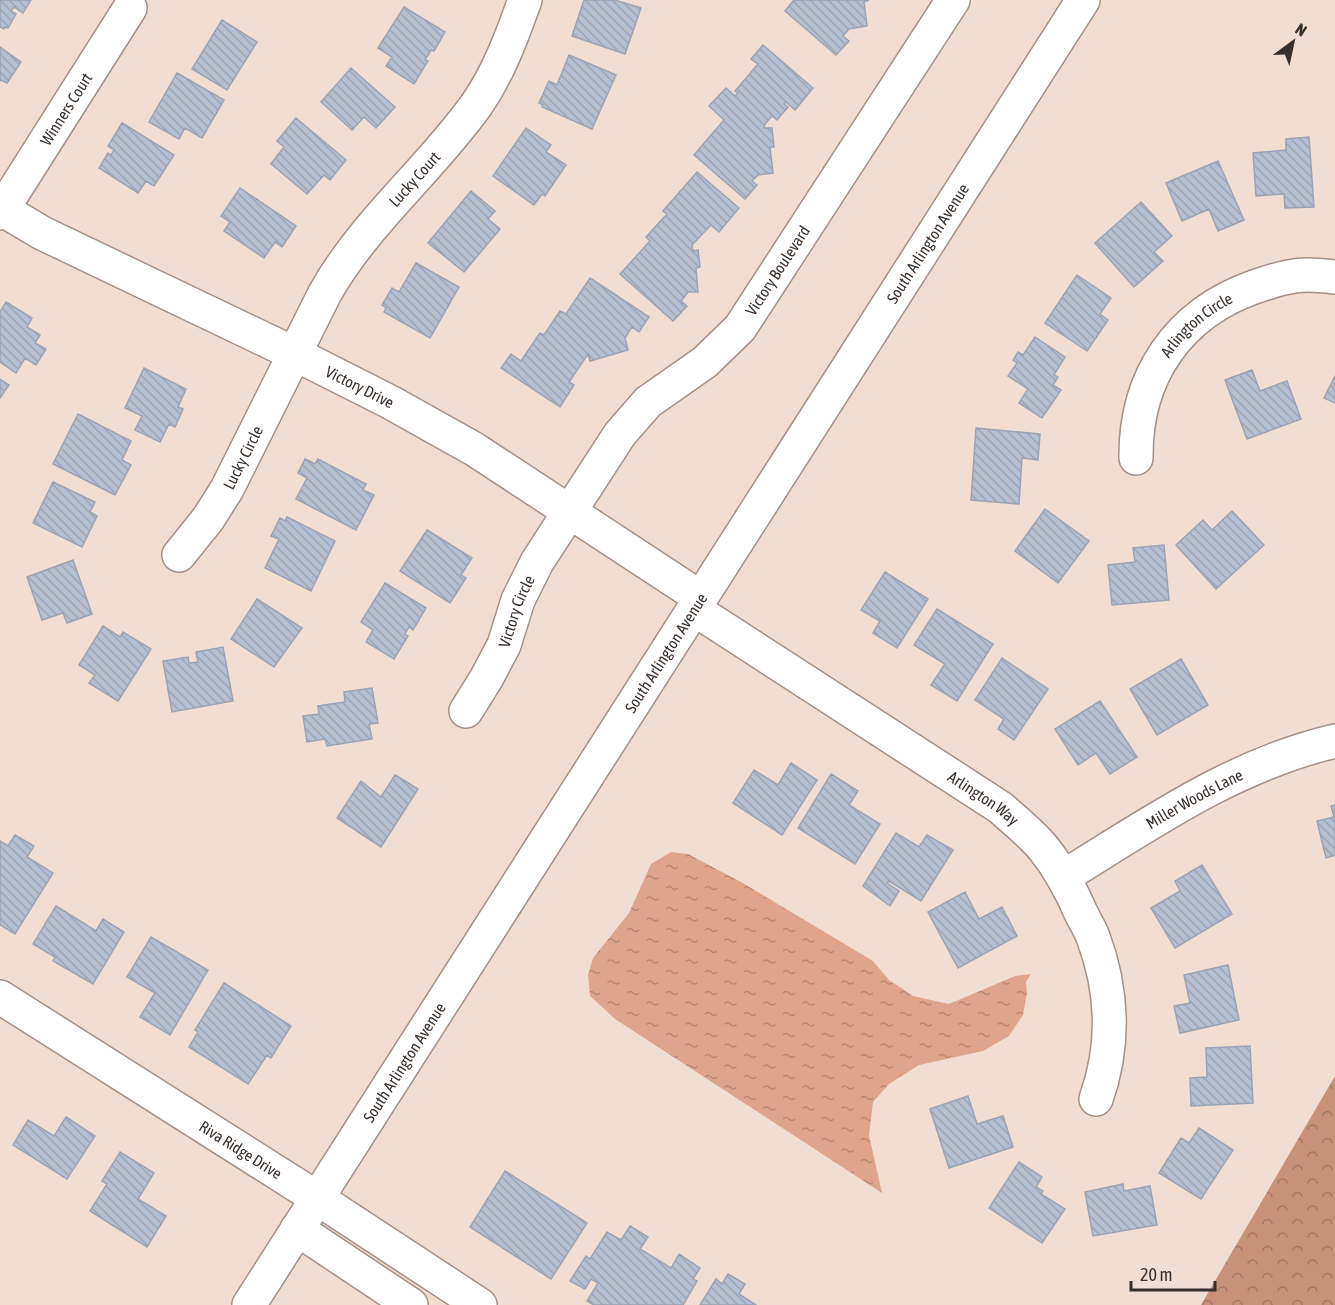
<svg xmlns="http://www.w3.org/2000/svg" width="1335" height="1305" font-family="'Asap Condensed',sans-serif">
<defs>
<pattern id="forest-crowns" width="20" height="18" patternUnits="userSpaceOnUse" patternTransform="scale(1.5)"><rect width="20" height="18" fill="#c99178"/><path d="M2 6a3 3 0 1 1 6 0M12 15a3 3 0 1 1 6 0" fill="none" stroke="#a47763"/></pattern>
<pattern id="water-ripples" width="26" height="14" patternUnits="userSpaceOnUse" patternTransform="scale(1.5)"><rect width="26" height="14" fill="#dfa58c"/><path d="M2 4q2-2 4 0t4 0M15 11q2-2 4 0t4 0" fill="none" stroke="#b68773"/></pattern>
<pattern id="building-back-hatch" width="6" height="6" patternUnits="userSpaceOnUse" patternTransform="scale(1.5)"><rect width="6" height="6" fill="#b6bfd1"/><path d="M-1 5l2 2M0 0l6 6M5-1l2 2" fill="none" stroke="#9da4b4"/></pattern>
</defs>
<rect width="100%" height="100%" fill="#f2ddd3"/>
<path fill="url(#forest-crowns)" d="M 1335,1076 L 1335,1305 L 1201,1305 Z"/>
<path fill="url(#water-ripples)" d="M 671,852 L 688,854 L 741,882 L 873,961 L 889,980 L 913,996 L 949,1004 L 1015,976 L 1031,974 L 1026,982 L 1027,993 L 1023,1015 L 1009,1036 L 983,1051 L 919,1065 L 889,1084 L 873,1102 L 869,1135 L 882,1193 L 615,1019 L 590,996 L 588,975 L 593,958 L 629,913 L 651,864 Z"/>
<path fill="url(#building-back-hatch)" stroke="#9aa3b4" stroke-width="1.5" d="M 0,0 L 31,0 L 23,13 L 14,7 L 11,11 L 16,14 L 8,28 L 5,27 L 4,29 L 0,27 Z
M 584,0 L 615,0 L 641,8 L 625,54 L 572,36 Z
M 794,0 L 869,0 L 864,2 L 867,26 L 849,29 L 843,36 L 849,41 L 836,55 L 785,11 Z
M 404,7 L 445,32 L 434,51 L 431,50 L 425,60 L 428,61 L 414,84 L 386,66 L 392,57 L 378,48 Z
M 222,20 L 257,42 L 227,90 L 192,69 Z
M 763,45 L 813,88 L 795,110 L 786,102 L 784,104 L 788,107 L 777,120 L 772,116 L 765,124 L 764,128 L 772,128 L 774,147 L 770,147 L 773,173 L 758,175 L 752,181 L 757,185 L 745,199 L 694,155 L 724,120 L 709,106 L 726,88 L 735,96 L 738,93 L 735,91 L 758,64 L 751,59 Z
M 0,47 L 21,62 L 7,83 L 1,80 L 0,81 Z
M 569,55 L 616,75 L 592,129 L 542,107 L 543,105 L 539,103 L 549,81 L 557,85 Z
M 351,68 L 395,107 L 376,128 L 364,117 L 352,130 L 321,102 Z
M 177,73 L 224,100 L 202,138 L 185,128 L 179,139 L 149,122 Z
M 296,118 L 346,160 L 330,180 L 324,175 L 307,194 L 271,164 L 284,147 L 277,141 Z
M 122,123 L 174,155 L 154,186 L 146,181 L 138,193 L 99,168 L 108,153 L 111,155 L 114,150 L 108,146 Z
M 526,128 L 551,145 L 546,152 L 566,165 L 545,196 L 542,194 L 534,205 L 493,176 Z
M 1309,137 L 1314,207 L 1285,208 L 1284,194 L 1256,196 L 1253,153 L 1286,150 L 1286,139 Z
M 1218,161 L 1244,220 L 1218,231 L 1209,209 L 1182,221 L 1166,183 Z
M 697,172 L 739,208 L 719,232 L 711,225 L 692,245 L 693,251 L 698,250 L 700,267 L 696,268 L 698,292 L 688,292 L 681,301 L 687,306 L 673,321 L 620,274 L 650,241 L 646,237 L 667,214 L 663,211 Z
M 240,188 L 296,226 L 282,247 L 275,242 L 264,258 L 224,231 L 230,222 L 221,216 Z
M 471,191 L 495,211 L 488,219 L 500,229 L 464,272 L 428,243 Z
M 1141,202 L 1172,236 L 1154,252 L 1163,261 L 1134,287 L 1095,243 Z
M 416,263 L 459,287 L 430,338 L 384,312 L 386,308 L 382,305 L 392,288 L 399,292 Z
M 1077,275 L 1111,298 L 1100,314 L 1108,320 L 1087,351 L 1045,323 Z
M 590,278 L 649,317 L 639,332 L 632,327 L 625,338 L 628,350 L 590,361 L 588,354 L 569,382 L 574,385 L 560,407 L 501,368 L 511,354 L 521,361 L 540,333 L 544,335 L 560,311 L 566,314 Z
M 6,302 L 32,318 L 27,327 L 40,335 L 35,343 L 46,349 L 36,365 L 25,358 L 16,373 L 0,362 L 0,312 Z
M 1035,337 L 1065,357 L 1054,375 L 1058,377 L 1053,385 L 1061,390 L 1042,418 L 1019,403 L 1028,389 L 1008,376 L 1017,363 L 1013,360 L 1018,352 L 1023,355 Z
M 144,368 L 186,389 L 178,407 L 183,409 L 175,427 L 169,424 L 160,442 L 135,430 L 142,416 L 125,408 Z
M 1252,370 L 1260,391 L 1287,381 L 1301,419 L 1247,439 L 1225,380 Z
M 1335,376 L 1335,403 L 1324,398 Z
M 0,379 L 9,385 L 0,398 Z
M 78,414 L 131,441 L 122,460 L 131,465 L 115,495 L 53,464 Z
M 976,428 L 1040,434 L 1038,460 L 1022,458 L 1019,504 L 971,500 Z
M 305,459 L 315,464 L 318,459 L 366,484 L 363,490 L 374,495 L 356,530 L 296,499 L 307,478 L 298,473 Z
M 53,482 L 95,502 L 90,512 L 97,516 L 82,547 L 33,523 Z
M 1045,509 L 1089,541 L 1058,583 L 1015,551 Z
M 1232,511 L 1264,545 L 1216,589 L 1176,545 L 1203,520 L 1212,530 Z
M 287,517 L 335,541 L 311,591 L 265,568 L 279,539 L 271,536 L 280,518 L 285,521 Z
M 427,530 L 472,558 L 461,575 L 466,578 L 450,603 L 400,571 Z
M 1164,545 L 1169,600 L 1112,605 L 1108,565 L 1135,562 L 1133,548 Z
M 73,560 L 92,614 L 67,623 L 63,613 L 42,620 L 27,577 Z
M 885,572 L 928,599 L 897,648 L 873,633 L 880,621 L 861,610 Z
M 385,583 L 426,608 L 413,630 L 409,627 L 405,634 L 408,636 L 394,659 L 366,642 L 373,630 L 361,622 Z
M 257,599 L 302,628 L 274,667 L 231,639 Z
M 937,609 L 993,644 L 957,701 L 931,685 L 945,664 L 914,645 Z
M 103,626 L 120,637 L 123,632 L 151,649 L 118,701 L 89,683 L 95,675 L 79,665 Z
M 223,647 L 233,701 L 172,712 L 163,661 L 188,657 L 189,663 L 198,662 L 196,652 Z
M 1002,658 L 1048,689 L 1014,740 L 998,729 L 1004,719 L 975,700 Z
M 1181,659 L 1208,705 L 1157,735 L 1130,689 Z
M 372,688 L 378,723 L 369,724 L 372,739 L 327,746 L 325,739 L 307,742 L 303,716 L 319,714 L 318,706 L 345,702 L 344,692 Z
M 1100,701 L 1137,757 L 1110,774 L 1096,753 L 1078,765 L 1055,729 Z
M 791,763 L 817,780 L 782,835 L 733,803 L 754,770 L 778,785 Z
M 831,774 L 858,791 L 849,805 L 880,824 L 855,864 L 798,828 Z
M 395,775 L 418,789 L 381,847 L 337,818 L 361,781 L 381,797 Z
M 1335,805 L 1335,855 L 1326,858 L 1317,821 L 1334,817 L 1331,806 Z
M 896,833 L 919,847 L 927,835 L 953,850 L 921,901 L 889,881 L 887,883 L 899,891 L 890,906 L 863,886 Z
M 15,835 L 34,846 L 27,857 L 53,873 L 15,934 L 0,925 L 0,841 L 8,846 Z
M 1202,865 L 1232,914 L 1175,948 L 1151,908 L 1180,891 L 1175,881 Z
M 965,892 L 979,919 L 1002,907 L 1017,936 L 958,968 L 928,912 Z
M 56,906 L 96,931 L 103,919 L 124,932 L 93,984 L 53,961 L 55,957 L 33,944 Z
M 151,937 L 208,970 L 170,1035 L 140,1017 L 155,993 L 127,977 Z
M 1228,965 L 1239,1020 L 1180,1033 L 1174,1006 L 1190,1003 L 1184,975 Z
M 224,983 L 291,1026 L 271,1058 L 267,1055 L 248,1084 L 189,1047 L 198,1032 L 195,1030 Z
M 1250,1046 L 1253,1103 L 1191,1106 L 1190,1078 L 1207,1077 L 1206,1048 Z
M 968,1096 L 977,1124 L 1003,1116 L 1013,1147 L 949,1168 L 930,1109 Z
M 66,1117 L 95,1136 L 67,1179 L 13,1145 L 28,1120 L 54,1136 Z
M 1199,1128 L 1233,1150 L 1201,1199 L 1159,1173 L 1181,1138 L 1189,1143 Z
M 120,1152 L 154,1173 L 138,1199 L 166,1216 L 147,1247 L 90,1211 L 107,1184 L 102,1181 Z
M 1019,1162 L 1042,1177 L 1036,1187 L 1043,1191 L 1041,1194 L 1065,1209 L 1042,1243 L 989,1208 Z
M 505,1171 L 587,1223 L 551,1279 L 470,1227 Z
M 1123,1184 L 1124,1191 L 1150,1186 L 1157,1225 L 1093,1236 L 1085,1192 Z
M 630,1226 L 648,1237 L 640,1249 L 671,1268 L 679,1254 L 700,1268 L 693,1279 L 697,1281 L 683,1305 L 594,1305 L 587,1301 L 598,1283 L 591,1279 L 585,1289 L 570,1281 L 586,1256 L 590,1259 L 607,1232 L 621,1240 Z
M 728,1274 L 745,1284 L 739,1294 L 756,1305 L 700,1305 L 716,1279 L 722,1284 Z"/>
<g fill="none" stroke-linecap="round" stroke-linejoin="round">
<g stroke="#a49087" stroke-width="36">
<g id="minor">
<path id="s1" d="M 0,208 L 42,233 L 295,354 L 390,402 L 474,449 L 701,598"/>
<path id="s2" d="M 0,213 L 130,8"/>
<path id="s3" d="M 1136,458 C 1135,377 1178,314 1254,287 C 1272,281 1289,275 1308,275 C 1317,275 1326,276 1335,277"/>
<path id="s4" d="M 179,555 L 208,519 L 227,489 L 325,293 C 365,222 430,170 477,104 C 499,72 512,36 525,0"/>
<path id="s5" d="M 694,609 L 1001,808 C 1015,821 1032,834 1044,849 C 1060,869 1071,890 1081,913 C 1085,921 1090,929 1093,937 C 1113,990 1115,1046 1096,1099"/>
<path id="s6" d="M 466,711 L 486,679 L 504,645 L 518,600 L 537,562 L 620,434 L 648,402 L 705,362 L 740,328 L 953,0"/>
<path id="s7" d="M 1063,877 C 1151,823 1233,765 1335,741"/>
<path id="s8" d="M 0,997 L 317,1198 L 480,1305"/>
<path d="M 297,1229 L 411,1305"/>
</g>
</g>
<g stroke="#a49087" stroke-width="36">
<g id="major">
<path id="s9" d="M 249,1305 L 1083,0"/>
</g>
</g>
<use href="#minor" stroke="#fff" stroke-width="33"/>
<use href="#major" stroke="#fff" stroke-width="33"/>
</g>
<g text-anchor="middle" stroke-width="5" stroke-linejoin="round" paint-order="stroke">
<g font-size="16" fill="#372f2b" stroke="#f2ddd3">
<text dy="6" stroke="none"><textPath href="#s2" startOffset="123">Winners Court</textPath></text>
<text dy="6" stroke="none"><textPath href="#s4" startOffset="446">Lucky Court</textPath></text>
<text dy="6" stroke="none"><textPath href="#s9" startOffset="1260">South Arlington Avenue</textPath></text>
<text dy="6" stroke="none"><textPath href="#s6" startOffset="548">Victory Boulevard</textPath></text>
<text dy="6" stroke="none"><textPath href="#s3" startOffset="153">Arlington Circle</textPath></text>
<text dy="6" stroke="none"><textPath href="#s1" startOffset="402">Victory Drive</textPath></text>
<text dy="6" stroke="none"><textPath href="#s4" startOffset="117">Lucky Circle</textPath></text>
<text dy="6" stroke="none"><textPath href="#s6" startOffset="112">Victory Circle</textPath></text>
<text dy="6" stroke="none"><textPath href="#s9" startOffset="774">South Arlington Avenue</textPath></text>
<text dy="6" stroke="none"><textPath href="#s5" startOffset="346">Arlington Way</textPath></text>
<text dy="6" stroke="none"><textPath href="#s7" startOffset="153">Miller Woods Lane</textPath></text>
<text dy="6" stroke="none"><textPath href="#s9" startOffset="288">South Arlington Avenue</textPath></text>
<text dy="6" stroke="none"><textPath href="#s8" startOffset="285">Riva Ridge Drive</textPath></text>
</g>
</g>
<g transform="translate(1293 42) rotate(33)" stroke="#f2ddd3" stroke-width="4.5" paint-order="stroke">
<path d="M0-4.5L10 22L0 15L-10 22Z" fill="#372f2b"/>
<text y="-9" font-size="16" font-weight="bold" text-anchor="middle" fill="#372f2b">N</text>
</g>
<path d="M1131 1281v9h84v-9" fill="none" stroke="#372f2b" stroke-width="3"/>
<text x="1140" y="1281" font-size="18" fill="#372f2b" stroke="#f2ddd3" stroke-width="4.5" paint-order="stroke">20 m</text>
</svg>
